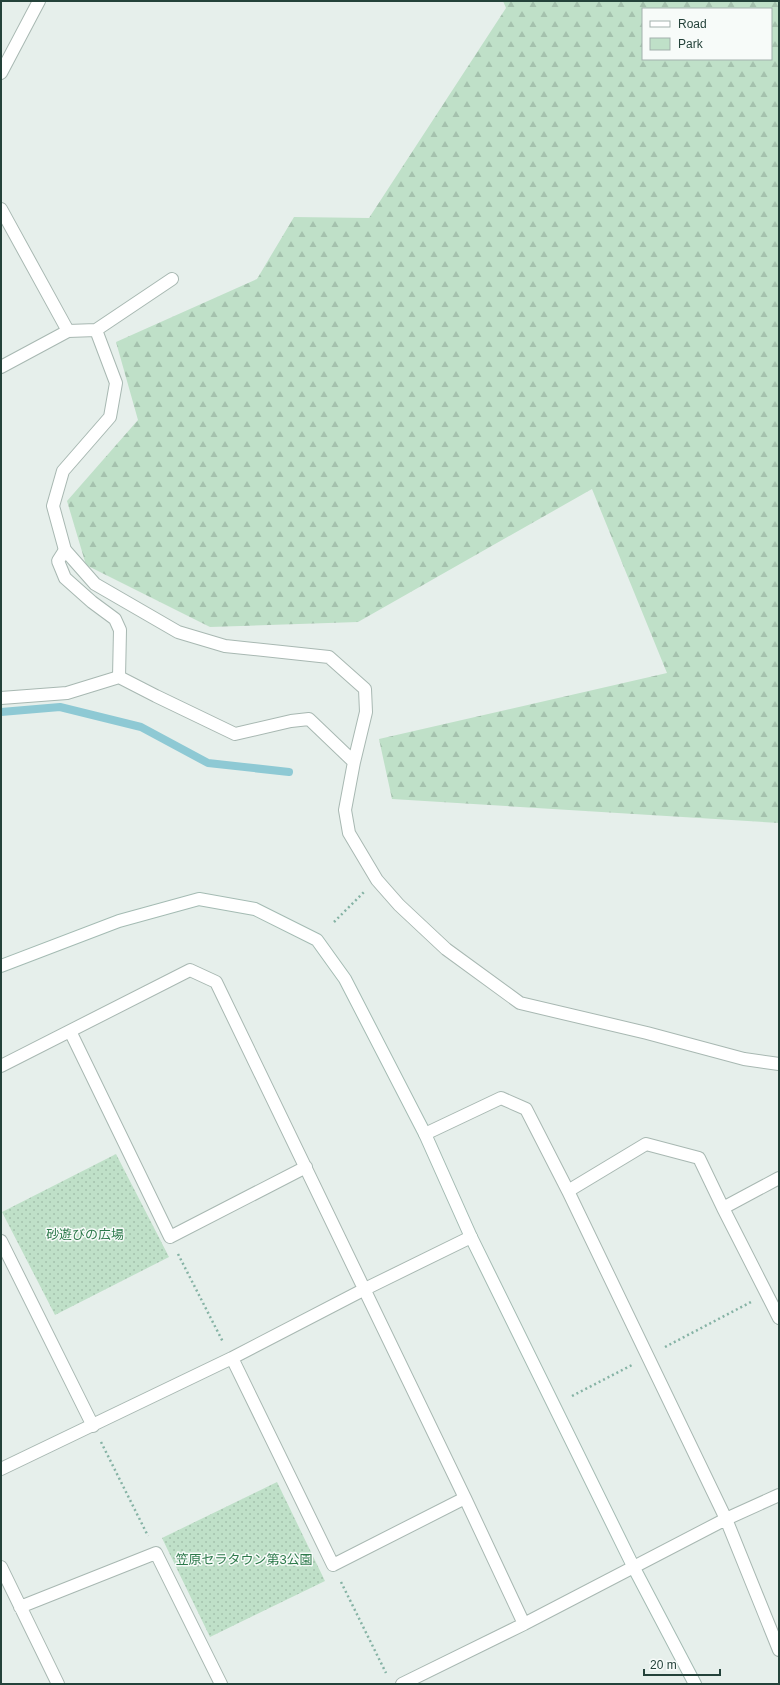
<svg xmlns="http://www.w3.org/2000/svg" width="780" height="1685" font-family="Arial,'Noto Sans JP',sans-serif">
<defs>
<pattern id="green-dots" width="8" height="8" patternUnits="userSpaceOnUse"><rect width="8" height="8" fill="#bfe0c8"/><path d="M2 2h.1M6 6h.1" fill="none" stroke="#a4c1ad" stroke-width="1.8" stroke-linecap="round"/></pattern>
<pattern id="forest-firs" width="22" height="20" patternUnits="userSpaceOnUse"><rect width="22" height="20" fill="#bfe0c8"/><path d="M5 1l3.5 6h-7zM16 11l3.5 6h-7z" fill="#a4c1ad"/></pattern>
</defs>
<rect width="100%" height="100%" fill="#e6efeb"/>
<path fill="url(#green-dots)" d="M 116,1154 L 169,1257 L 55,1315 L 2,1212 Z
M 277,1482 L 325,1581 L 210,1637 L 162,1538 Z"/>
<path fill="url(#forest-firs)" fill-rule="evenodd" d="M 503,1 L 779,1 L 779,823 L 392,799 L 379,739 L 667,673 L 592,489 L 358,622 L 210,627 L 86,565 L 67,501 L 138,420 L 116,342 L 257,279 L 294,217 L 369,218 L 506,8 ZM 643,9 L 771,9 L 771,59 L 643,59 Z"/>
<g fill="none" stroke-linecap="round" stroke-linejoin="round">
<path stroke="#8ec9d4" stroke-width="8" d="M 1,712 L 60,707 L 141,727 L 208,763 L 289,772"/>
<g stroke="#a8b8b2" stroke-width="14">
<path id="lane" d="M 65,550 L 58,561 L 65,578 L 92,602 L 115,619 L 120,630 L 119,677"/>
</g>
<g stroke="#a8b8b2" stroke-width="14">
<path id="street" d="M 1,73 L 39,1
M 1,209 L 68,331
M 96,330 L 116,383 L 110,417 L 63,471 L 53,506 L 65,550 L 95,584 L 178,632 L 225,646 L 329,657 L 365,689 L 366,712 L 354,762 L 345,810 L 349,833 L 377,880 L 399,905 L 446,949 L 520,1003 L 647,1033 L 744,1059 L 779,1064
M 1,367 L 68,331 L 96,330 L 172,279
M 1,698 L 67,693 L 119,677 L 156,696 L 235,734 L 291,721 L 309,719 L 354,762
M 70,1031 L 170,1237 L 306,1167
M 1,1066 L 190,970 L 216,982 L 465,1498
M 425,1134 L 501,1098 L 526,1109 L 568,1191 L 646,1144 L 699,1158 L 723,1208 L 779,1178
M 568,1191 L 726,1519 L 779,1650
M 723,1208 L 779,1318
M 1,1241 L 93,1426
M 232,1358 L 333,1565 L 465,1498 L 524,1624
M 1,1469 L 232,1358 L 365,1289 L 471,1237
M 1,1567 L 58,1684
M 20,1607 L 156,1553 L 221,1684
M 402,1684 L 524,1624 L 726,1519 L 779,1495"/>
</g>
<g stroke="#a4bbb3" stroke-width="14">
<path id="secondary" d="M 1,966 L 119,921 L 199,899 L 255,909 L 317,940 L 345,979 L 425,1134 L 471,1237 L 634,1568 L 695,1684"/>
</g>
<path stroke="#86b3a5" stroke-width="2.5" stroke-dasharray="2 3" stroke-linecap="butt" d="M 334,922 L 364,892
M 178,1254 L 223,1342
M 665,1347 L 751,1302
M 572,1396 L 632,1365
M 101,1442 L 148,1536
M 341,1582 L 386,1673"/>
<use href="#lane" stroke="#fff" stroke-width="12"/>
<use href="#street" stroke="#fff" stroke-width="12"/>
<use href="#secondary" stroke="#fff" stroke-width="12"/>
</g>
<g text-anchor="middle" stroke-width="3" stroke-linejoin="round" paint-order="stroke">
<g font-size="13" fill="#2d7a4b" stroke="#f7fbf9">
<text x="85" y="1239">砂遊びの広場</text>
<text x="244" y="1564">笠原セラタウン第3公園</text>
</g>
</g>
<rect width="780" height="1685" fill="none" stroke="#24423a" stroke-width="4"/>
<rect x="642" y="8" width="130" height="52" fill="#f7fbf9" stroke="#a3b1ad"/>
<rect x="650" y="21" width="20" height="6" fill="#ffffff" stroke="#a3b1ad"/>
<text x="678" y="28" font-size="12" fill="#24423a">Road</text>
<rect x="650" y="38" width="20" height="12" fill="#bfe0c8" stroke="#a3b1ad"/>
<text x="678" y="48" font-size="12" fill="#24423a">Park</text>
<path d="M644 1669v6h76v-6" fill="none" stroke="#24423a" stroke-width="2"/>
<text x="650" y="1669" font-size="12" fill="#24423a" stroke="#f7fbf9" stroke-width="3" paint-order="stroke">20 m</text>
</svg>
